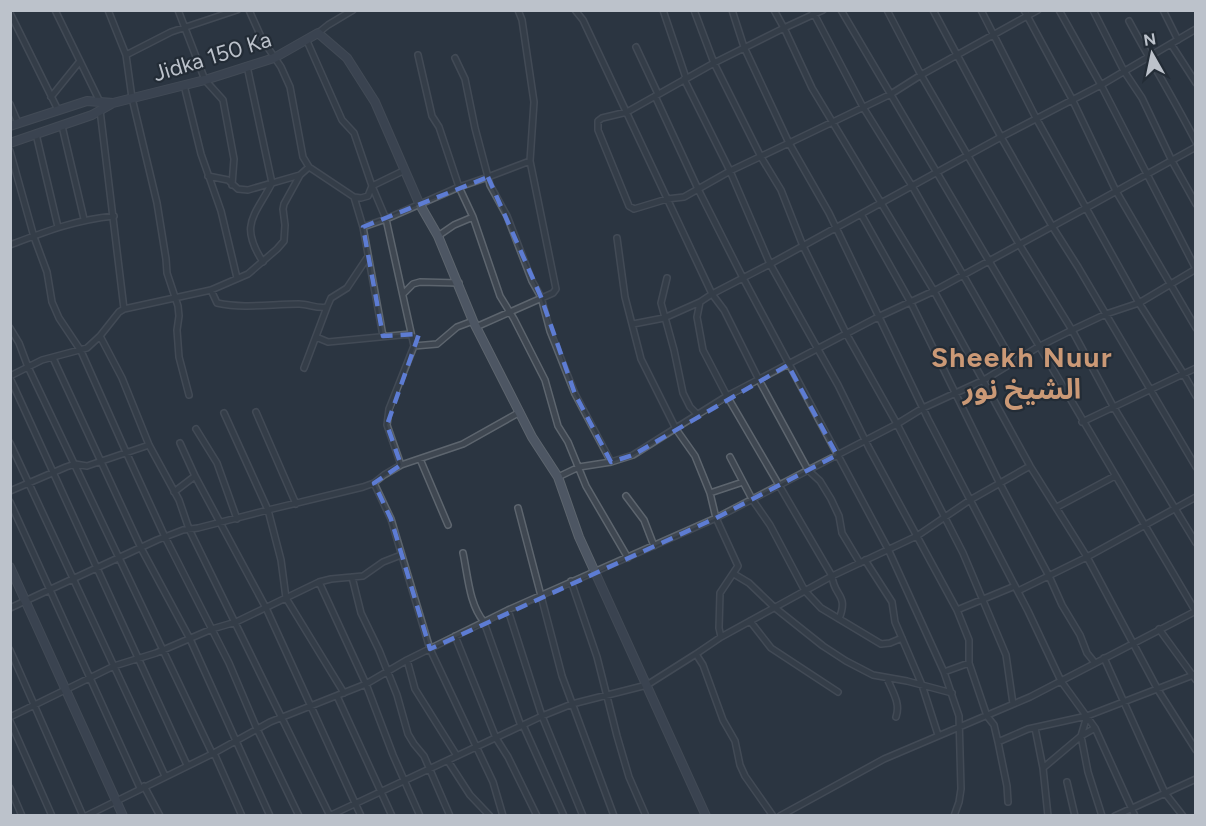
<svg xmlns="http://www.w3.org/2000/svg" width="1206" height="826" font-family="Figtree,'Noto Sans Arabic',sans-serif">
<rect width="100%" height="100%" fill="#2b3541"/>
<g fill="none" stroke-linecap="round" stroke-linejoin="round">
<g stroke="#5d656e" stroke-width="8">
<path id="street" d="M 55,10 L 100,102
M 108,10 L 126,55 L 132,98 L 157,203 L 166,259 L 167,273 L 178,306 L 179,316 L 177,330 L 179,357 L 189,395
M 178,10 L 205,80 L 223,100 L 234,159 L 232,185
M 249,10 L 262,39 L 281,67 L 290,87 L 303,157 L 309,167 L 354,197 L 361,198 L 368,196 L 372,186 L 405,170
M 575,10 L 583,20 L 712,294 L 724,310 L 759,380 L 808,470 L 820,481 L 831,499 L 839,516 L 842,533 L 860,563
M 663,10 L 686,78
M 694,10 L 714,63 L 761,157 L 781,190 L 803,246 L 847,335 L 897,424 L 963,553 L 1006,655 L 1013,704
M 732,10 L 744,47 L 789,143 L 730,171 L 684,197 L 667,199 L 634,209 L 629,206 L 598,130 L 598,121 L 602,118 L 627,112 L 714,63 L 784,28 L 774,10
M 812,10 L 863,107 L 912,186 L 1013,362
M 823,10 L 784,28 L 812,88 L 934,291 L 1030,466 L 1087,557 L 1158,690 L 1196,750
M 841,10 L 1196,612
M 887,10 L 921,75 L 1019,244 L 1072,330 L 1113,406 L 1196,543
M 933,10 L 1001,137 L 1052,226 L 1078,267 L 1196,467
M 981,10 L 1036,118 L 1139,303 L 1183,373 L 1196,396
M 1024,10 L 1072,99 L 1116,191 L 1196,328
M 1038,10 L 921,75 L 891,94 L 789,143 L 829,213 L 928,419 L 1028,611 L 1061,681 L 1095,728 L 1135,816
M 1059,10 L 1101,85 L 1196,269
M 1093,10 L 1124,71 L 1142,98 L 1172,161 L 1196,204
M 1163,10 L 1178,40
M 10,13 L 58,110
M 1129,21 C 1151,62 1175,101 1196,142
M 318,33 L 328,25 L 353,10
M 307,41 L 342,120 L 354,133 L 372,186 L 386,219 L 414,346
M 1171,44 L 1196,83
M 636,47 L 658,94
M 126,55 L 171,32 L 237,10
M 418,55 L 432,116 L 439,127 L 459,187 L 473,217 L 500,296 L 514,319 L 545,380 L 558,426 L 568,442 L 586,486 L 628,558
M 455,58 L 465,79 L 475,128 L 488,177 L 530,161
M 247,66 L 272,183 C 254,217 239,225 263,262
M 684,79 L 730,171 L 770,264 L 838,385 L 869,448 L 957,610 L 969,640 L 969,663 L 987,716 L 994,725 L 998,742 L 1028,729 L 1087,716 L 1196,674
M 184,85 L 201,154 L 221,211 L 237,278
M 655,96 L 698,189 L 743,278 L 888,549 L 944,672 L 959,716 L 961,789 L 959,802 L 954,816
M 51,97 L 80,61
M 10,104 L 18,123
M 62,126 L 84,219
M 36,134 L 58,227
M 10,151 L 34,237 L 47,272 L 52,302 L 59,318 L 81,351 L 126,452 L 165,537 L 229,663 L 257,729 L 299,816
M 208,176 L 228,180 L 238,189 L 248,190 L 300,175
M 354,197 L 363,227 L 383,336
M 861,214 L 911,303 L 999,482 L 1049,576 L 1062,605 L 1080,635 L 1087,653 L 1095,663
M 363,227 L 386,219 L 459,187 L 488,177 L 490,185 L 507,216 L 532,281 L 541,297 L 550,331 L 575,394 L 611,462
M 438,236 L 454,225 L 473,217
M 617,238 L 625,297 L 641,359 L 676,429 L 695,456 L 710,493 L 716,518 L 738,566 L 720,593 L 719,628 L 721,637 L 696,654 L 703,665 L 723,720 L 735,741 L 740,765 L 745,776 L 773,816
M 10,245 C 47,231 75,220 114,216
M 667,278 L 661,303 L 674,350 L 683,393 L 690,407 L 698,415
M 211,290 L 217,303 C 245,309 271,304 299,304 C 309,304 317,309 327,307 L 331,298 L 347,288 L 367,258
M 403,294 L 413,284 L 420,282 L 459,283
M 124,309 L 211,290 L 248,274 L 277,249 L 284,241 L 285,225 L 283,209 L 284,204 L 300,175 L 309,167
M 633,324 L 664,318 L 700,302
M 476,327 L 553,293 L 556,289 L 530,161 L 534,102 L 522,20 L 518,10
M 10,328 L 19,343 L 28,367 L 212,753
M 100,336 L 122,378 L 149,445 L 179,500 L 189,529 L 330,816
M 316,337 L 328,342 L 411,334
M 53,358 L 141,548 L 190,639 L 270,816
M 304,368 L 327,307
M 10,376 L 42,360 L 87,348 L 100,336 L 119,312 L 124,309 L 100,110
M 10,378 L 187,765
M 256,412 L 296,504
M 224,413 L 268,510 L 281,560 L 286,598 L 344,693
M 1082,422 L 1196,368
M 196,429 L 217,463 L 237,519
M 10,443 C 61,555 114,665 165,776
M 730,457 L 752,499 L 770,525 L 805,591 L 821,608 L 881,644 L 890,643 L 902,638
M 420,459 L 448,525
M 401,465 L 387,425 L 389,409 L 414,346 L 437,344 L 457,327 L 473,321
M 195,476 L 266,608 L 361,816
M 558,477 L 579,467 L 611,462 L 633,455 L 727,396 L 880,316 L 934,291 L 1086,208 L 1196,147
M 374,483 L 391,519 L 430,649 L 493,782 L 503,816
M 10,491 L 66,467 L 75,464 L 87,466 L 149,445
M 174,492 L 195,476 L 180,443
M 710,493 L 743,482
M 626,496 L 644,520 L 654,546
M 10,502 L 140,788
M 1057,507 L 1115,476
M 518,508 L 562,676 L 614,816
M 463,553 C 468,576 469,604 484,622 L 521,726
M 865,560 L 892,602 L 895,622 L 922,685 L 938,735
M 734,574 L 749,583 L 774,607 L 823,646 L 846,661 L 873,675 L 907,681 L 952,693
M 352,577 L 361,613 L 379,650 L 397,695 L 408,734 L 414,744 L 424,756 L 450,816
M 571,581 L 597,657 L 617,736 L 629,777 L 646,816
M 319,582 L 366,684 L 393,755 L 420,816
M 1018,591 L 1087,557 L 1196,497
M 10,608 L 157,540 L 183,530 L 198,528 L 268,510 L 363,487 L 374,483 L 384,475 L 401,465 L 463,444 L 520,412
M 508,610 L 542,716 L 583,816
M 957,610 L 1015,586
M 839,619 C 849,594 834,597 832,576 L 727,396 L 703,350 L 697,317 L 700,302 L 712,294 L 770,264 L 1001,137 L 1101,85 L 1196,29
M 750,621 L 771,648 L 838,692
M 1159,629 L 1196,680
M 455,636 L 496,738 L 508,757 L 537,816
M 721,637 L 832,576 L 917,536 L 970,500 L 1030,466
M 10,650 L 83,816
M 1104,658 L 1165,793 L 1183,816
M 407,660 L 415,689 L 457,756
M 944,672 L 969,663
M 887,678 C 892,691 901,703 896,717
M 337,696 L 392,816
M 1087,716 L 1081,736 L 1088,772 L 1102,816
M 10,717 L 114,666 L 156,653 L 212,629 L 236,622 L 319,582 L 331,579 L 363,576 L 383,562 L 401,555
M 10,721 L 52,816
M 523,725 L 564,816
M 1035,728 L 1043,768
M 998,742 L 1007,786 L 1008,802
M 214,753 L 242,816
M 448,761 L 470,795 L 490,816
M 1067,782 L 1075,816
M 144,786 L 160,816
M 10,788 L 22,816
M 86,816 L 214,753 L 270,722 L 366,684 L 407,660 L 508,610 L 716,518 L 897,424 L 923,408 L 984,380 L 1038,347 L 1072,330 L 1106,314 L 1139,303 L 1196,269
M 329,816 L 542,716 L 572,704 L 647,685 L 696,654
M 780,816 L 884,759 L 1030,697 L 1196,611
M 1048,816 L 1043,768 L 1081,736 L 1095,728
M 1115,816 L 1196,779"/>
</g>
<g stroke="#5d656e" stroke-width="10">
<path id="secondary" d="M 10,126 L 87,101 L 113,103
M 10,143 L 92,115 L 113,103 L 205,80 L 274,58 L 318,33 L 347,58 L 375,102 L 419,203 L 438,236 L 473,321 L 532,437 L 558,477 L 579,537 L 706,816
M 10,567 L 123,816"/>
</g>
<use href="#street" stroke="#3f4751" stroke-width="5"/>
<use href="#secondary" stroke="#4d5663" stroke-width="8"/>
</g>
<path d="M0 0H1206V826H0ZM 488,177 L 541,297 L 575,394 L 611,462 L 633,455 L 788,365 L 837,455 L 716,518 L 430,649 L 391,519 L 374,483 L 401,465 L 387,425 L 419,334 L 383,336 L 363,227 Z" fill="#2b3541" fill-opacity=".55" fill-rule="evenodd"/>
<path fill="none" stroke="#5d7cd3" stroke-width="4.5" stroke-dasharray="12 8" stroke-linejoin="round" d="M 488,177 L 541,297 L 575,394 L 611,462 L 633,455 L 788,365 L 837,455 L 716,518 L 430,649 L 391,519 L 374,483 L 401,465 L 387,425 L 419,334 L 383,336 L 363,227 Z"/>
<g text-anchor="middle" stroke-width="4.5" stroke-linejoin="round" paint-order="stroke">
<g font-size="22" fill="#bcc2cb" stroke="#232c36">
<text transform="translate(212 56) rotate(-17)" y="8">Jidka 150 Ka</text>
</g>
<g font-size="28" font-weight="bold" letter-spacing="1.5" fill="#cb9976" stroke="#232c36">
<text x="1022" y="367">Sheekh Nuur<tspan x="1022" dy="32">الشيخ نور</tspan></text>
</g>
</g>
<rect width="1206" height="826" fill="none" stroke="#bcc2cb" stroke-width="24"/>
<g transform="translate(1152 54) rotate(351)" stroke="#232c36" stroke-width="4.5" paint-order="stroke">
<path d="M0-4.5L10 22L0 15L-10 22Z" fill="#bcc2cb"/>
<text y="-9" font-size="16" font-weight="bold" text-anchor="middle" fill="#bcc2cb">N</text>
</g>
</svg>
